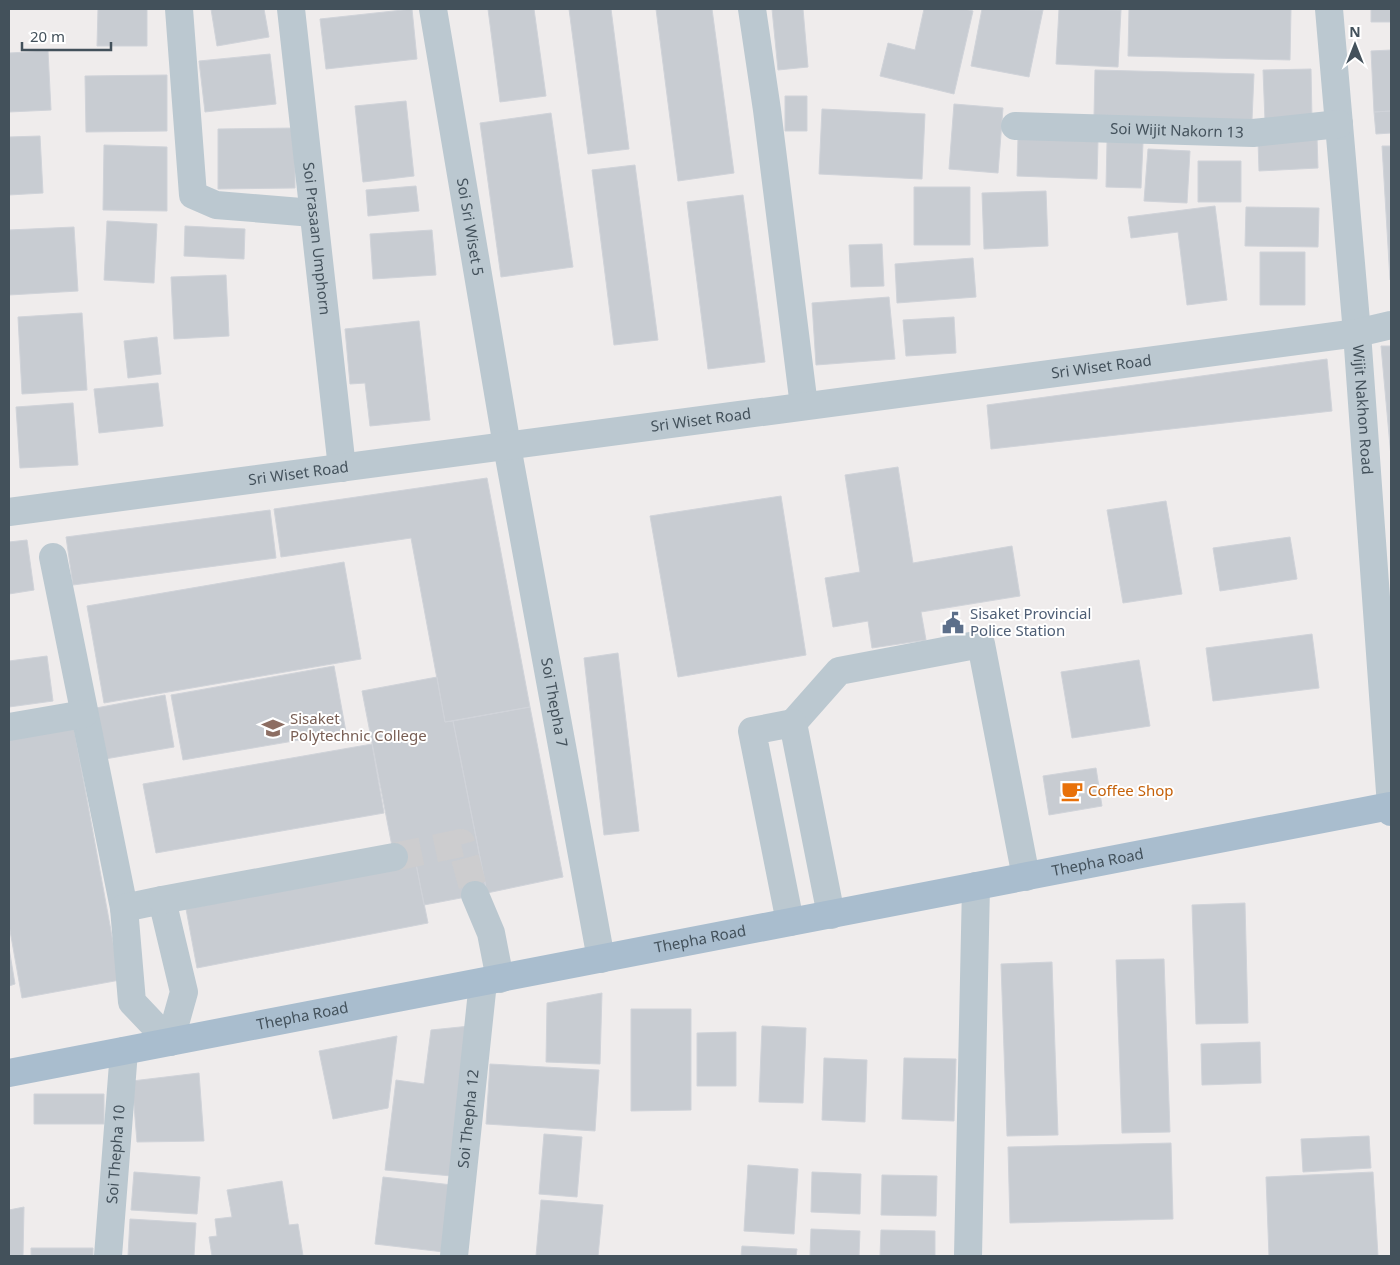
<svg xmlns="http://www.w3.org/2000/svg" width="1400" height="1265" font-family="'Noto Sans',sans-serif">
<rect width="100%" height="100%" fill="#efecec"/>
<path fill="#c8ccd2" stroke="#d0d3d9" d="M 98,9 L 147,9 L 147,46 L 97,46 Z
M 211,9 L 264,9 L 269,37 L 217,46 Z
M 412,9 L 417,59 L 326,69 L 320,19 Z
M 488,9 L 534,9 L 546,96 L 500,102 Z
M 569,9 L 611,9 L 629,149 L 588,154 Z
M 656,9 L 712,9 L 734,173 L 678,181 Z
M 772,9 L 803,9 L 808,67 L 778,70 Z
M 924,9 L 964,9 L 973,11 L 954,94 L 880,76 L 888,43 L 915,50 Z
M 982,9 L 1043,10 L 1029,77 L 971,66 Z
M 1059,9 L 1121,10 L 1118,67 L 1056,64 Z
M 1129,9 L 1291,9 L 1290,60 L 1128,56 Z
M 1371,9 L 1391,9 L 1391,22 L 1371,22 Z
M 1391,50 L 1391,111 L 1374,112 L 1371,51 Z
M 48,51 L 51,110 L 9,112 L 9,53 Z
M 270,54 L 276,104 L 205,112 L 199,61 Z
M 1311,69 L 1312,120 L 1265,121 L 1263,70 Z
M 1095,70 L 1254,74 L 1252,120 L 1094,116 Z
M 167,75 L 167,131 L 86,132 L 85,76 Z
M 785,96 L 807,96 L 807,131 L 785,131 Z
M 406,101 L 414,176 L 363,182 L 355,106 Z
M 954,104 L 1003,108 L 998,173 L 949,169 Z
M 822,109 L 925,114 L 922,179 L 819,174 Z
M 1391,111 L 1391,133 L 1376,134 L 1374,112 Z
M 551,113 L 573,267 L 501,277 L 480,123 Z
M 295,128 L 295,188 L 218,189 L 218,129 Z
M 40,136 L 43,193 L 9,195 L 9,137 Z
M 1317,137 L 1318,168 L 1259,171 L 1258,140 Z
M 1018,138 L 1098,141 L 1097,179 L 1017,176 Z
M 1107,142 L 1143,143 L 1141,188 L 1106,187 Z
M 104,145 L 167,147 L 167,211 L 103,210 Z
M 1382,146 L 1391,146 L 1391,280 L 1390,280 Z
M 1148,149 L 1190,151 L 1187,203 L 1144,201 Z
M 1198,161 L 1241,161 L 1241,202 L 1198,202 Z
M 635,165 L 658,340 L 614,345 L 592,170 Z
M 416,186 L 419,211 L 368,216 L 366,190 Z
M 914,187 L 970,187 L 970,245 L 914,245 Z
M 1046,191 L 1048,246 L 984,249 L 982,193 Z
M 743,195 L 765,362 L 708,369 L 687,202 Z
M 1215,206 L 1227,300 L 1187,305 L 1178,232 L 1131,238 L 1128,217 Z
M 1246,207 L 1319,208 L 1318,247 L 1245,246 Z
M 107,221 L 157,224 L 154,283 L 104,280 Z
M 185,226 L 245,229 L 244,259 L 184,256 Z
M 74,227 L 78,291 L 9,295 L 9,230 Z
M 432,230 L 436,275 L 373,279 L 370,234 Z
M 882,244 L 884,286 L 851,287 L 849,245 Z
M 1260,252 L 1305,252 L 1305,305 L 1260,305 Z
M 973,258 L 976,297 L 897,303 L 895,264 Z
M 226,275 L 229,336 L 174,339 L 171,277 Z
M 889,297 L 895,359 L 816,365 L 812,303 Z
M 82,313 L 87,390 L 22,394 L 18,317 Z
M 954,317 L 956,353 L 906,356 L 903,320 Z
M 419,321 L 430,420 L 370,426 L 365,383 L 350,384 L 345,329 Z
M 157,337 L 161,374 L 128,378 L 124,341 Z
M 1381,346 L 1391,346 L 1391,457 Z
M 1327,359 L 1332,411 L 991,449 L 987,405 Z
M 158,383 L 163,426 L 99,433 L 94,389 Z
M 73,403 L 78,465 L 20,468 L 16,407 Z
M 898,467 L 913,563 L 1012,546 L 1020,596 L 921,612 L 926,640 L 872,648 L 868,621 L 833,627 L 825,578 L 860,572 L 845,475 Z
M 487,478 L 530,707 L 445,722 L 411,538 L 281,557 L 274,509 Z
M 781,496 L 806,655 L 678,677 L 650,516 Z
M 1166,501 L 1182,594 L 1123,603 L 1107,510 Z
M 270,510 L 276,558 L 73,585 L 66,537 Z
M 1290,537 L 1297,579 L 1220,591 L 1213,548 Z
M 27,540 L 34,590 L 9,594 L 9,542 Z
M 344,562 L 361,659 L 104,703 L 87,606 Z
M 1312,634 L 1319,688 L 1213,701 L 1206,648 Z
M 618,653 L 639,831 L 604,835 L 584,658 Z
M 47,656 L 53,701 L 9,707 L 9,661 Z
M 1139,660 L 1150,726 L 1072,738 L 1061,672 Z
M 334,666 L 346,732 L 183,760 L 171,695 Z
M 437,677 L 445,722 L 453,721 L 487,893 L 424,905 L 416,864 L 396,867 L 362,691 Z
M 165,695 L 174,747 L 105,759 L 96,708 Z
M 530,707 L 563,877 L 487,893 L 453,721 Z
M 73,723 L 120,980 L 22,998 L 9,925 L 9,735 Z
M 372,744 L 384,813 L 156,853 L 143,784 Z
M 1096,768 L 1102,806 L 1049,815 L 1043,776 Z
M 416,864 L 428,923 L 197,968 L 186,909 Z
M 1245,903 L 1248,1023 L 1196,1024 L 1192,905 Z
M 9,948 L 15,984 L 9,986 Z
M 1164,959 L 1170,1132 L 1122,1133 L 1116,960 Z
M 1052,962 L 1058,1135 L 1007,1136 L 1001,964 Z
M 602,993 L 600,1064 L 546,1062 L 547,1003 Z
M 631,1009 L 691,1009 L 691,1110 L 631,1111 Z
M 470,1026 L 452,1176 L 385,1170 L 396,1080 L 424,1084 L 431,1030 Z
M 762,1026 L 806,1028 L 803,1103 L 759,1102 Z
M 736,1032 L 736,1086 L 697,1086 L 697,1033 Z
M 397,1036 L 388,1108 L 333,1119 L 319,1051 Z
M 1260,1042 L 1261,1083 L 1202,1085 L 1201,1044 Z
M 824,1058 L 867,1060 L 865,1122 L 822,1120 Z
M 904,1058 L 956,1059 L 954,1121 L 902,1119 Z
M 490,1064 L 599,1070 L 595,1131 L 486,1124 Z
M 199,1073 L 204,1141 L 137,1142 L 132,1081 Z
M 34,1094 L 104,1094 L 104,1124 L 34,1124 Z
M 544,1134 L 582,1137 L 577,1197 L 539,1194 Z
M 1369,1136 L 1371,1168 L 1303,1172 L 1301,1139 Z
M 1171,1143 L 1173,1219 L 1010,1223 L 1008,1147 Z
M 748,1165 L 798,1169 L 794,1234 L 744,1231 Z
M 134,1172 L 200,1177 L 197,1214 L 131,1210 Z
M 812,1172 L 861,1174 L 860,1214 L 811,1212 Z
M 1373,1172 L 1378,1256 L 1269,1256 L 1266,1177 Z
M 882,1175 L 937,1176 L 936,1216 L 881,1215 Z
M 383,1177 L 452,1185 L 444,1252 L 375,1244 Z
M 282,1181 L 289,1225 L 298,1224 L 303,1256 L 212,1256 L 209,1237 L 217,1236 L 215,1219 L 232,1217 L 227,1190 Z
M 541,1200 L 603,1205 L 598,1256 L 536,1256 Z
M 24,1207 L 23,1256 L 9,1256 L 9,1210 Z
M 130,1219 L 196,1223 L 194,1256 L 128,1256 Z
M 811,1229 L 860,1231 L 859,1256 L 810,1256 Z
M 881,1230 L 935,1231 L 935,1256 L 880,1256 Z
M 742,1246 L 797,1249 L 796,1256 L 741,1256 Z
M 31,1248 L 93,1248 L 93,1256 L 31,1256 Z"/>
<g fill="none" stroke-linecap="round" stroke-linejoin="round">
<path stroke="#cdcdcf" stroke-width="28" stroke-dasharray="28 14" stroke-linecap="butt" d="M 394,857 L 461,843 L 475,895"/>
<g stroke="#bbc8d0" stroke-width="28">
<path d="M 179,9 L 193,195 L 216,205 L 313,213"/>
<path id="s1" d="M 291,9 L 342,468"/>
<path id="s2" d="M 433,9 L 507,446 L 601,959"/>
<path d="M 752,9 L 767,110 L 804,406"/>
<path id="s3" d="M 1329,9 L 1357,333 L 1391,806"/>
<path id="s4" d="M 1015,126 L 1253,133 L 1339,124"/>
<path id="s5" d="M 9,512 L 1357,333 L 1391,325"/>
<path d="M 53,557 L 124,908"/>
<path d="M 793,723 L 839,671 L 981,644 L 1026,877"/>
<path d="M 9,727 L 84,714"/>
<path d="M 475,895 L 491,933 L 500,979"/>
<path d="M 162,900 L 184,992 L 170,1042 L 132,1002 L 124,908 Z"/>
<path d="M 162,900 L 394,857"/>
<path d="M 790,922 L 752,731 L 793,723 L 831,915"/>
<path id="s6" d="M 108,1256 L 124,1051"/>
<path id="s7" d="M 454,1256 L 483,982"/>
<path d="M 968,1256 L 976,886"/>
</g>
<path stroke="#a9bdce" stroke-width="28" id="s8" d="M 9,1073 L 1390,806 L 1391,812"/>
</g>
<defs>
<g id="civic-bare" transform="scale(1.725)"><path d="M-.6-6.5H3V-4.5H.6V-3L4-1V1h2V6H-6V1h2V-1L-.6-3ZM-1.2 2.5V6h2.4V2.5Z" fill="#5c6f8a" stroke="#fff" stroke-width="2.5" paint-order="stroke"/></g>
<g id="university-bare" transform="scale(1.725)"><path d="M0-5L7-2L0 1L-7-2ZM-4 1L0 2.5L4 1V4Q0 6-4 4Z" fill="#8d6e63" stroke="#fff" stroke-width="2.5" paint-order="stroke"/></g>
<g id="cafe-bare" transform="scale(1.725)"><path d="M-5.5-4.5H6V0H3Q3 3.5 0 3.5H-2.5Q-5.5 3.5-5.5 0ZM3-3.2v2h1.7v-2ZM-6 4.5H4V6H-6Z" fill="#e8710a" stroke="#fff" stroke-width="2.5" paint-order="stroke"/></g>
</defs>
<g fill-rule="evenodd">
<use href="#civic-bare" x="953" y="623"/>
<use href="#university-bare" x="273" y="728"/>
<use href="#cafe-bare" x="1072" y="791"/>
</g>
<g text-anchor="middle" stroke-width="4" stroke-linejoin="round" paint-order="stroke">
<g font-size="15" fill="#43515b" stroke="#fff">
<text dy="5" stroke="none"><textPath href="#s4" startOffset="162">Soi Wijit Nakorn 13</textPath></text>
<text dy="5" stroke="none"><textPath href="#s2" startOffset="221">Soi Sri Wiset 5</textPath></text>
<text dy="5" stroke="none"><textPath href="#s1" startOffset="231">Soi Prasaan Umphorn</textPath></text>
<text dy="5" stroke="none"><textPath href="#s5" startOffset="1102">Sri Wiset Road</textPath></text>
<text dy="5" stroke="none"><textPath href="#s3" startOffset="402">Wijit Nakhon Road</textPath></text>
<text dy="5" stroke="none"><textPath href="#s5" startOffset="698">Sri Wiset Road</textPath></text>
<text dy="5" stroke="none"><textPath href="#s5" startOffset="292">Sri Wiset Road</textPath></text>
<text dy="5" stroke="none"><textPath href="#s2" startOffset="704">Soi Thepha 7</textPath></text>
<text dy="5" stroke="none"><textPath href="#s8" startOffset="1109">Thepha Road</textPath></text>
<text dy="5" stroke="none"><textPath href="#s8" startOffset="704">Thepha Road</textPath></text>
<text dy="5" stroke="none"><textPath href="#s8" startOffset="299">Thepha Road</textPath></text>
<text dy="5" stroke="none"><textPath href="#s7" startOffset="138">Soi Thepha 12</textPath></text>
<text dy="5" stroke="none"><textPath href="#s6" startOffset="102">Soi Thepha 10</textPath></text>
</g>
<g font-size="15" fill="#4e5e75" stroke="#fff" text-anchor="start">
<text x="970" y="619">Sisaket Provincial<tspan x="970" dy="17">Police Station</tspan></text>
</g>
<g font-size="15" fill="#785e54" stroke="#fff" text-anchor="start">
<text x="290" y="724">Sisaket<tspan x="290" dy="17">Polytechnic College</tspan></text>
</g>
<g font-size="15" fill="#c56008" stroke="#fff" text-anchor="start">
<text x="1088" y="796">Coffee Shop</text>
</g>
</g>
<rect width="1400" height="1265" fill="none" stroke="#43515b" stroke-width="20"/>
<g transform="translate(1355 45)" stroke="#ffffff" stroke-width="4" paint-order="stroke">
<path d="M0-4L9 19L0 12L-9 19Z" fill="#43515b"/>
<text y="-8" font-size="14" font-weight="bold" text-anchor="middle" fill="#43515b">N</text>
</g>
<path d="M22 42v8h89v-8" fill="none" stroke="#43515b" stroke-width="2.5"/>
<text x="30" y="42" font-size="15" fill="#43515b" stroke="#ffffff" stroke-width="4" paint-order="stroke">20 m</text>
</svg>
